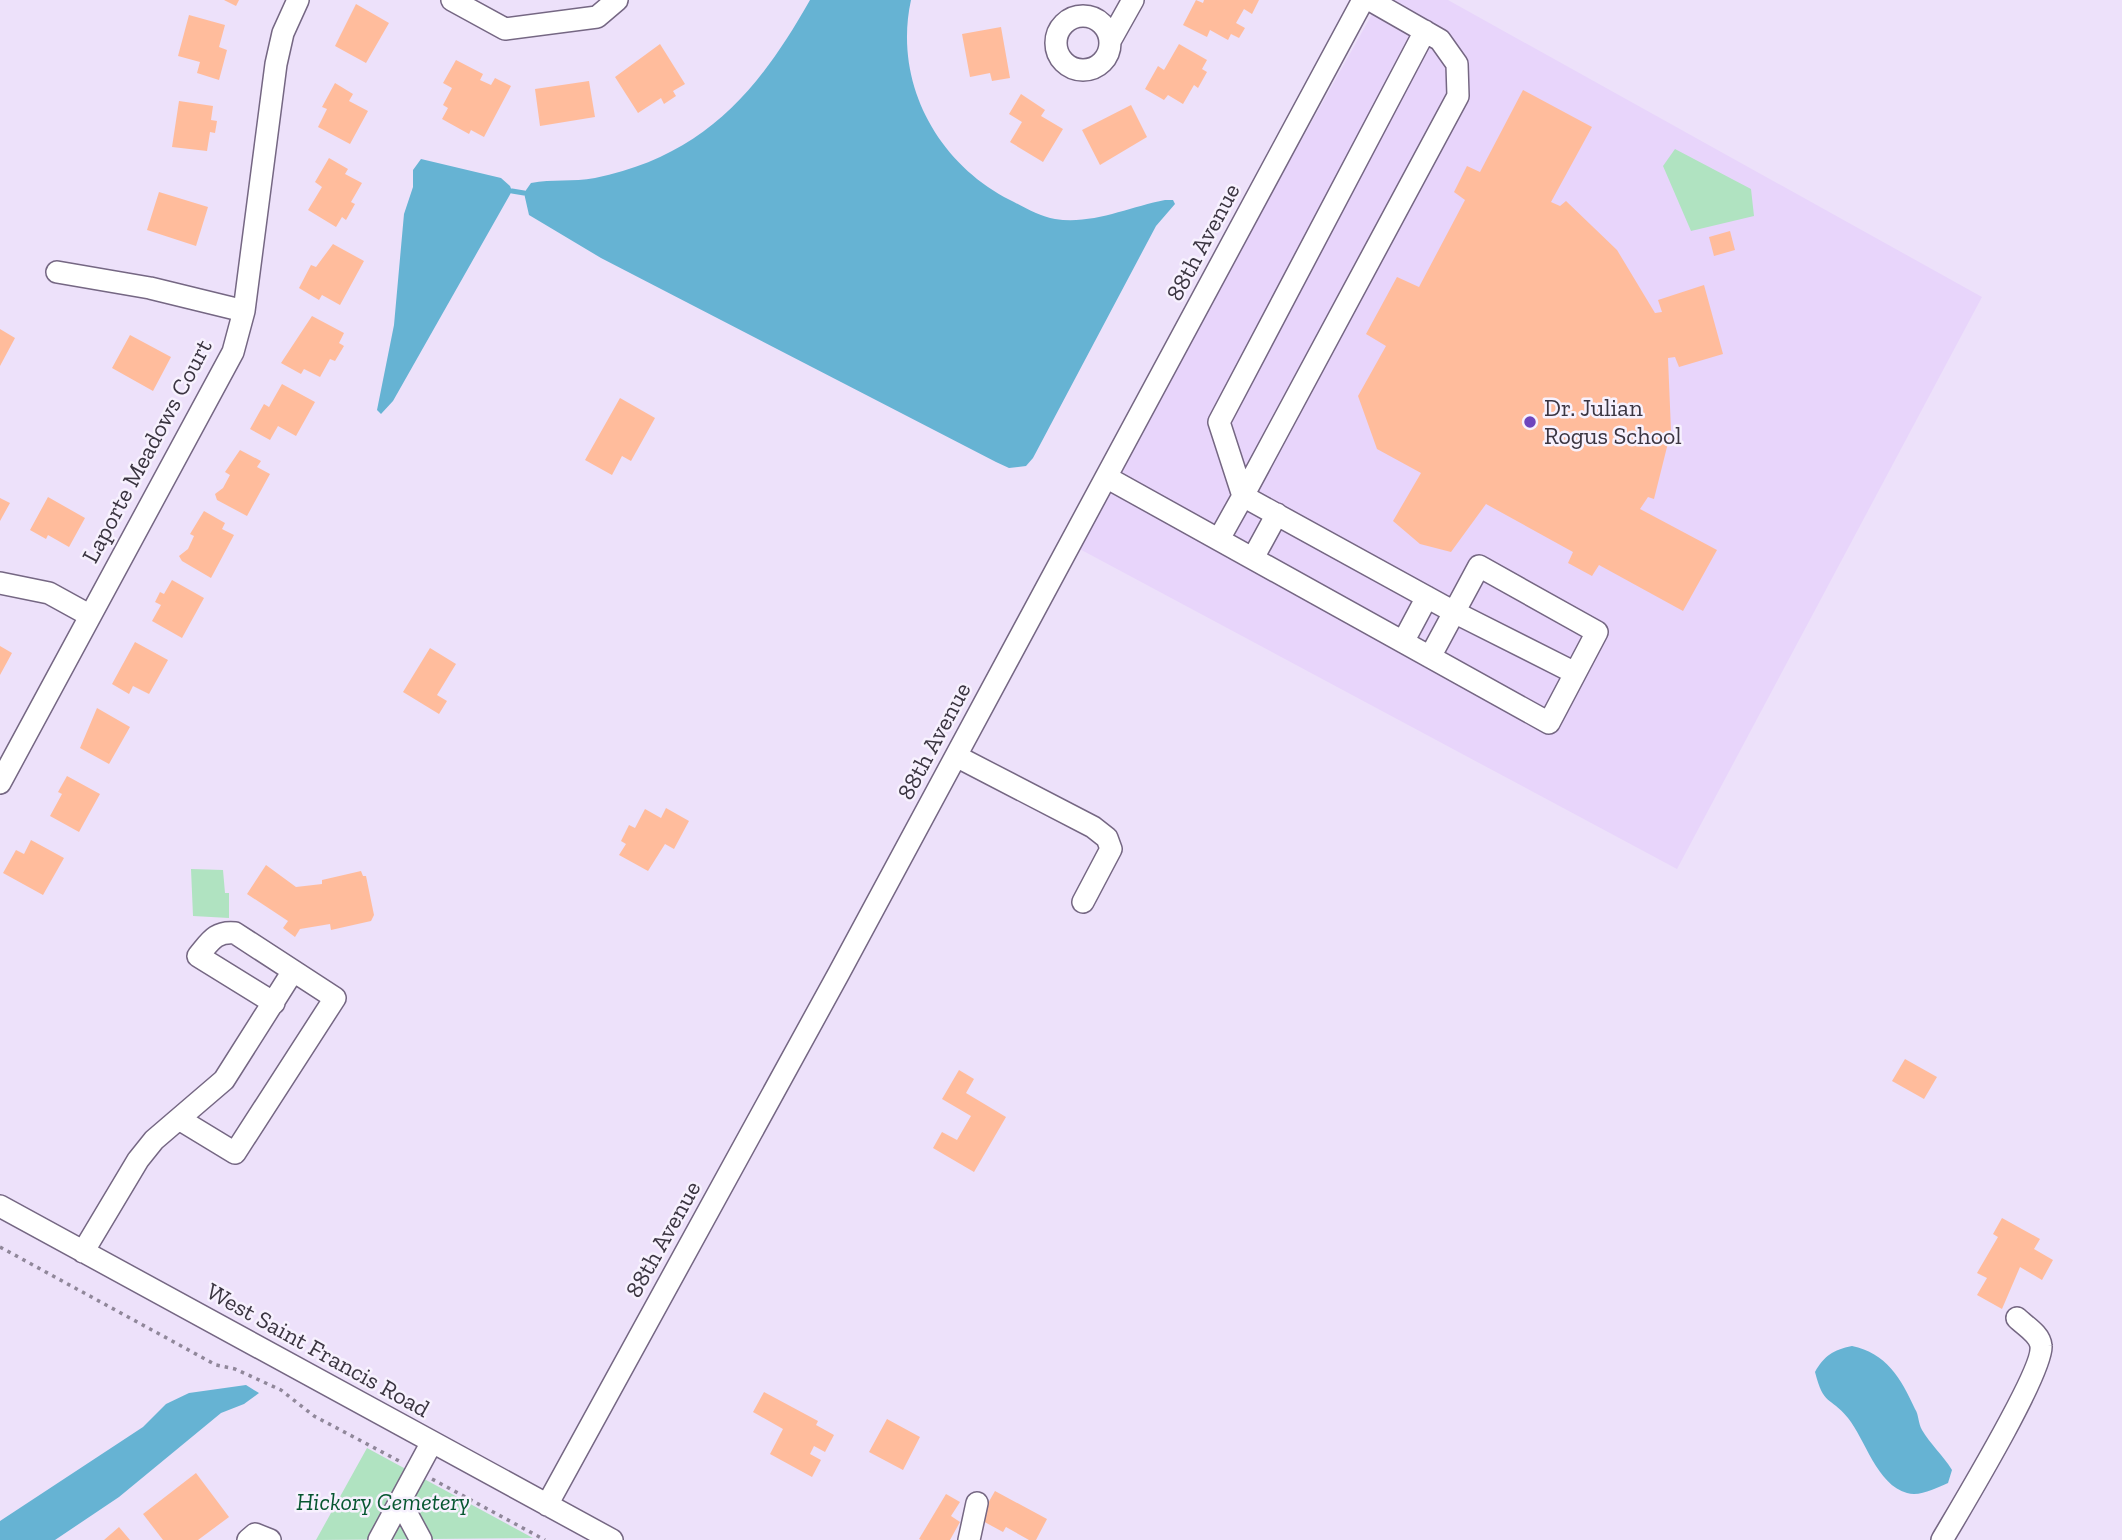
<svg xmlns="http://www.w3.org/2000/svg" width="2122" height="1540" font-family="'Zilla Slab',serif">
<rect width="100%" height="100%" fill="#ede1fa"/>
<path fill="#e8d5fb" d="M 1380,0 L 1448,0 L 1982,297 L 1677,869 L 1074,546 Z"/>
<path fill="#b0e3c1" d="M 1675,149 L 1751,189 L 1754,216 L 1691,231 L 1663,166 Z
M 191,869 L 223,870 L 225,893 L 229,893 L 229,918 L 193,916 Z
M 367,1448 L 533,1538 L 316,1540 Z"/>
<path fill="#66b3d3" d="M 810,0 L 911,0 C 893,82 937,163 1010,200 C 1024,207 1040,217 1055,219 C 1092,225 1129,207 1165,200 L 1173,200 L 1175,204 L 1156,226 L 1033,458 L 1026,466 L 1009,468 L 996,462 L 601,258 L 529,215 L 524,193 L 531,183 C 552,179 573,182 595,178 C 703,156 758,92 810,0 Z
M 421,159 L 501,178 L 510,186 L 512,191 L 393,401 L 381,414 L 377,410 L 394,325 L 404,214 L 413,187 L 413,170 Z
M 1852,1346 C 1886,1353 1901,1378 1915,1409 C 1919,1415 1918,1423 1922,1430 C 1930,1444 1943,1455 1952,1470 L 1948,1483 C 1936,1488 1920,1497 1907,1493 C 1877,1485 1865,1439 1848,1418 C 1829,1395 1824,1407 1815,1372 C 1824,1356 1833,1350 1852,1346 Z
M 246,1385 L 259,1393 L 244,1404 L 221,1413 L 119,1497 L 55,1540 L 0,1540 L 0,1521 L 143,1427 L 166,1404 L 189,1393 Z"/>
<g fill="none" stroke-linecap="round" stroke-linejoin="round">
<path stroke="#66b3d3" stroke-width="5" d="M 512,191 L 524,193"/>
</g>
<path fill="#ffbc9c" d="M 224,0 L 239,0 L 236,6 Z
M 1196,0 L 1203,3 L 1204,0 L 1259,0 L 1252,14 L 1244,9 L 1236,23 L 1245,28 L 1239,38 L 1231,34 L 1228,40 L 1210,30 L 1207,37 L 1183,25 Z
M 356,4 L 389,23 L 366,63 L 335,46 Z
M 189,15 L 225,25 L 219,47 L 227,50 L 219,80 L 197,73 L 200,62 L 178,56 Z
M 1001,27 L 1010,78 L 992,81 L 990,73 L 970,77 L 962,34 Z
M 660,44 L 685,84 L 673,91 L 676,96 L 664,104 L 661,98 L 638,113 L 615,77 Z
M 1179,44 L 1207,60 L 1202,69 L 1207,72 L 1198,88 L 1194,85 L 1183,104 L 1168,95 L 1164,100 L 1145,89 L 1158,66 L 1164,70 Z
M 456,60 L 483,74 L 480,80 L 491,85 L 495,78 L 511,86 L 484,137 L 471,130 L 469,134 L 442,119 L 448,108 L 443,105 L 452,88 L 443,83 Z
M 589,81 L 595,117 L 540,126 L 535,89 Z
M 335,83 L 353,94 L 349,101 L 368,111 L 350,144 L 318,127 L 327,109 L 322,107 Z
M 1523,90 L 1592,127 L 1551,202 L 1560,206 L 1566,201 L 1617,250 L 1655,313 L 1662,312 L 1658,300 L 1704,285 L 1723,354 L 1679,367 L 1675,357 L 1668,358 L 1671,431 L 1654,499 L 1648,497 L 1640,509 L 1717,550 L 1683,611 L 1599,565 L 1592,576 L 1568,563 L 1573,552 L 1486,504 L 1451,552 L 1420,544 L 1393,521 L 1421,473 L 1377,449 L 1358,396 L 1386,346 L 1366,334 L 1397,277 L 1419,287 L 1465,200 L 1454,192 L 1467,166 L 1480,172 Z
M 1021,94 L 1045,110 L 1041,116 L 1063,129 L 1043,162 L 1010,142 L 1022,122 L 1009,114 Z
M 179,101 L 213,106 L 211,120 L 217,121 L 215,133 L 210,132 L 207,151 L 172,147 Z
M 1131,105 L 1147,137 L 1100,165 L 1082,130 Z
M 329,158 L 348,169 L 345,174 L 362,183 L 351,202 L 355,204 L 346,220 L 342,217 L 336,227 L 308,210 L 322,187 L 315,182 Z
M 159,192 L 208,207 L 196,246 L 147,230 Z
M 1730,231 L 1735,250 L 1714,256 L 1709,237 Z
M 333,244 L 364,261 L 340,305 L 322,295 L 319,300 L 299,288 L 311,265 L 316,267 Z
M 312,316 L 344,333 L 339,343 L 344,346 L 335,361 L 330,359 L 320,377 L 304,369 L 301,374 L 281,363 Z
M 0,329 L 15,338 L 0,366 Z
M 130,335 L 171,357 L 153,391 L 112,368 Z
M 282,384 L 315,402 L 296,436 L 278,426 L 270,440 L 250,429 L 264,404 L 269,407 Z
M 620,398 L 655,418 L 631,461 L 622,456 L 612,475 L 585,460 Z
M 240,450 L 261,461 L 257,467 L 270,474 L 247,516 L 217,500 L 215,494 L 223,488 L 230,475 L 225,472 Z
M 48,497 L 85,518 L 69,547 L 48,535 L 46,539 L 30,530 Z
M 0,498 L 10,503 L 0,521 Z
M 204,511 L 225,523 L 222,529 L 234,535 L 211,578 L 182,561 L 179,556 L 188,549 L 194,536 L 190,534 Z
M 172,580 L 204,598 L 182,638 L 152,621 L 161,605 L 155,602 L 160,592 L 164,594 Z
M 135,642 L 168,660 L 149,694 L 133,686 L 129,694 L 112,684 Z
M 0,646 L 12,653 L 0,675 Z
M 430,648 L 456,664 L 437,695 L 447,701 L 439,714 L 403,692 Z
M 97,708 L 130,727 L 109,764 L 80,748 Z
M 67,776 L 100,794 L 79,832 L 50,816 L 62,794 L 58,792 Z
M 666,808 L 689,821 L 674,849 L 665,844 L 648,871 L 619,855 L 626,844 L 621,841 L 629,825 L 635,828 L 645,809 L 661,818 Z
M 31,840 L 64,858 L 43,895 L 3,873 L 16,850 L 24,854 Z
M 266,865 L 296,887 L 322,884 L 322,880 L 361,871 L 363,876 L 366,876 L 374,915 L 371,921 L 331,930 L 330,924 L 300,929 L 295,937 L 283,928 L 288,921 L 247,894 Z
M 1905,1059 L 1937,1077 L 1924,1099 L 1892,1081 Z
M 959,1070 L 974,1079 L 966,1093 L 1006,1117 L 974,1172 L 933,1148 L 942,1132 L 957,1140 L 971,1116 L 942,1099 Z
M 2002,1218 L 2040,1239 L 2034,1249 L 2053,1260 L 2042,1280 L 2020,1267 L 2002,1309 L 1977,1295 L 1987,1278 L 1977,1273 L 1998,1237 L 1993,1234 Z
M 764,1392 L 818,1421 L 816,1425 L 834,1435 L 825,1452 L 814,1446 L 810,1454 L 821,1460 L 812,1477 L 770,1454 L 783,1429 L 753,1412 Z
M 887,1419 L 920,1437 L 903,1470 L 869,1452 Z
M 196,1473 L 229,1517 L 198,1540 L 163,1540 L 143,1514 Z
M 995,1491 L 1047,1519 L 1036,1540 L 1029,1540 L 1006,1527 L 1003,1532 L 979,1519 Z
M 946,1494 L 960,1502 L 951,1516 L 960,1522 L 950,1540 L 921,1540 L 919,1539 Z
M 119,1527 L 130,1540 L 104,1540 Z"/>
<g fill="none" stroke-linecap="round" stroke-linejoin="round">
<g stroke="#756783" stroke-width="24">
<path id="minor" d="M 452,0 L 505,29 L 597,17 L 617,0
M 1370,0 L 1440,40 L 1457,64 L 1458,96 L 1243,496 L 1454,612 L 1575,673
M1056 43a27 27 0 1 1 54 0a27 27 0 1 1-54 0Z
M 1110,41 L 1133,0
M 57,272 L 150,288 L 244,311
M 1106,477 L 1549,723 L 1597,632 L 1479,566 L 1430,657
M 1219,539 L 1243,496 L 1219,422 L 1425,31
M 1253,558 L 1277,514
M 0,583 L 49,593 L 89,615
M 1403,642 L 1427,597
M 956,756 L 1093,827 L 1107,838 L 1111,849 L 1083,902
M 0,783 L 233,352 L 244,311 L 276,64 L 283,33 L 298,0
M 179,1119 L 235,1153 L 335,998 L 235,933 C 215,931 210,942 198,956 L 274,1003
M 0,1206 L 612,1540
M 83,1252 L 138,1160 L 154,1140 L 224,1080 L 293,971
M 400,1501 L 421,1540
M 547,1505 L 839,973 L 1363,0
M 248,1540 L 255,1534 L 270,1540
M 379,1540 L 432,1442
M 969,1540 L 977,1503
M 1942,1540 C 1959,1511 2044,1370 2041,1346 C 2040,1334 2025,1326 2017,1318"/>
</g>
<path stroke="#90879a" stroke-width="3.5" stroke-dasharray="3.5 5" stroke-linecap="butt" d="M 0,1247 L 216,1365 L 235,1369 L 281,1390 L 314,1416 L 401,1462
M 432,1479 L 545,1540"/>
<use href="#minor" stroke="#fff" stroke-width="21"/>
</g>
<circle fill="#6e45bd" stroke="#f7f1fe" stroke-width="2.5" cx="1530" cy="422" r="7"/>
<g text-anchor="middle" stroke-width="5" stroke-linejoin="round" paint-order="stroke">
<g font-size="24" fill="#3b3541" stroke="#f7f1fe">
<text transform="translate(1203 242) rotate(-62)" y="8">88th Avenue</text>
<text transform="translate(147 451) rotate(-62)" y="8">Laporte Meadows Court</text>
<text transform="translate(934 741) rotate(-62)" y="8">88th Avenue</text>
<text transform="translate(663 1239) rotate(-61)" y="8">88th Avenue</text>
<text transform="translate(318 1350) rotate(29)" y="8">West Saint Francis Road</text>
</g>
<g font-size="24" fill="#3b3541" stroke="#f7f1fe" text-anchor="start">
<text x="1544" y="416">Dr. Julian<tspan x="1544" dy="28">Rogus School</tspan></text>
</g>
<g font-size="24" font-style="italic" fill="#075731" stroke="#f7f1fe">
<text x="383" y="1510">Hickory Cemetery</text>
</g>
</g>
</svg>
